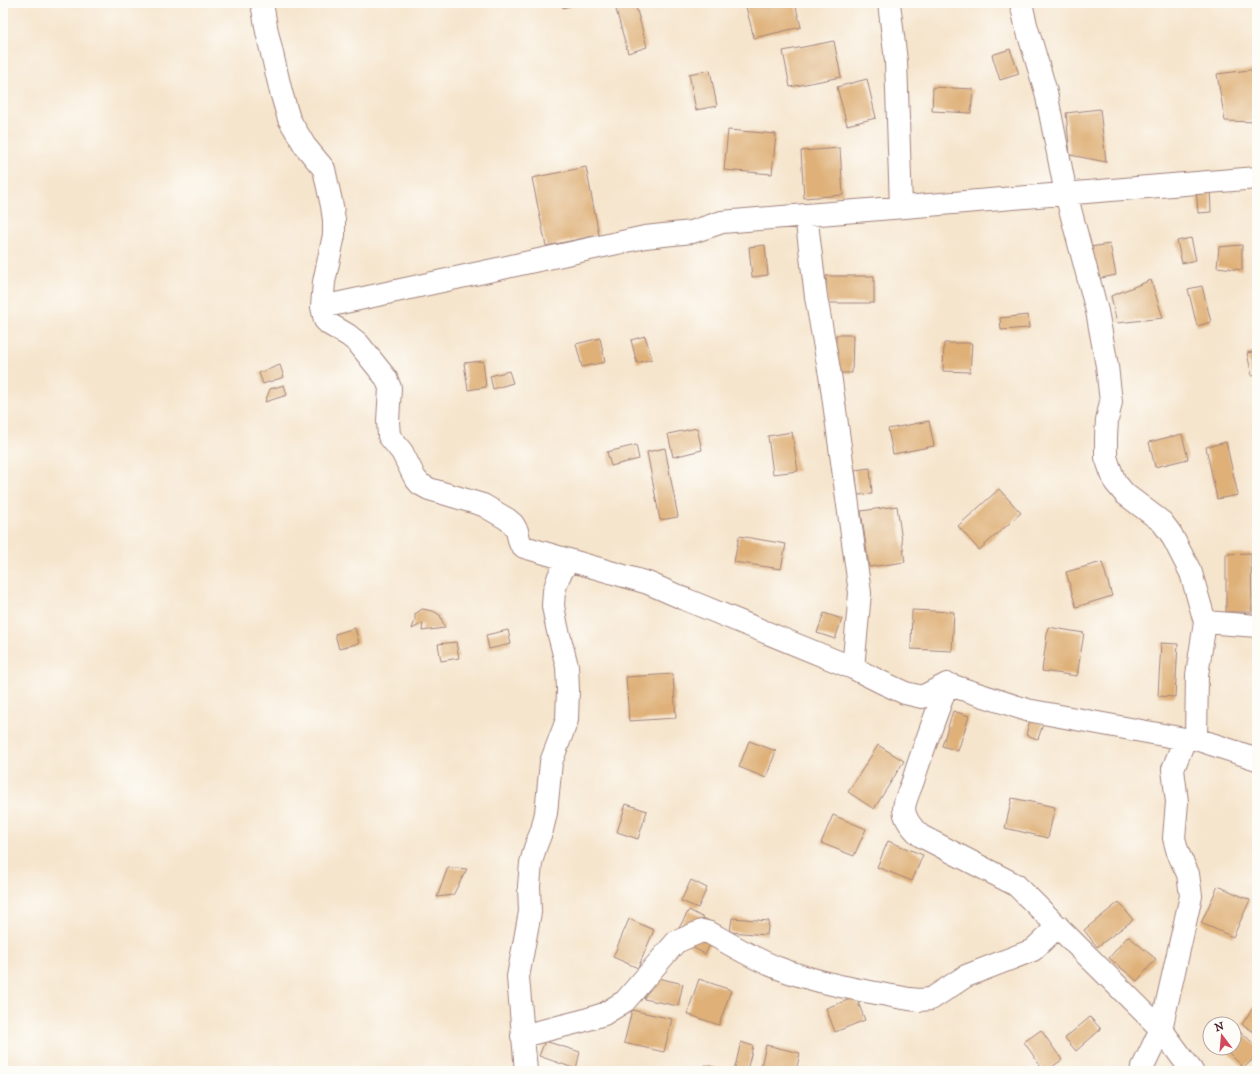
<svg xmlns="http://www.w3.org/2000/svg" width="1260" height="1074" font-family="'IM FELL DW Pica',serif">
<rect width="100%" height="100%" fill="#fdfcf7"/>
<filter id="ink" filterUnits="userSpaceOnUse"><feTurbulence type="fractalNoise" baseFrequency=".025" numOctaves="2"/><feDisplacementMap in="SourceGraphic" scale="8" xChannelSelector="R" yChannelSelector="G"/><feConvolveMatrix kernelMatrix="1 2 1 2 8 2 1 2 1" color-interpolation-filters="sRGB"/></filter>
<filter id="wash" filterUnits="userSpaceOnUse"><feTurbulence type="fractalNoise" baseFrequency=".012" numOctaves="4" result="noise"/><feDisplacementMap in="SourceGraphic" scale="16" xChannelSelector="R" yChannelSelector="G"/><feGaussianBlur stdDeviation="0.9" result="paint"/><feColorMatrix in="noise" values="0 0 0 0 0 0 0 0 0 0 0 0 0 0 0 0 0 1.4 0 .05"/><feComposite in="paint" operator="in"/></filter>
<g filter="url(#wash)">
<rect width="100%" height="100%" fill="#f6e5cd"/>
<g id="blocks">
<path fill="#dfb179" d="M 561,3 L 579,3 L 563,8 Z
M 627,3 L 635,3 L 647,47 L 628,53 L 615,6 Z
M 745,3 L 795,3 L 801,27 L 754,38 Z
M 834,41 L 841,77 L 790,87 L 783,51 Z
M 1010,49 L 1019,74 L 1000,80 L 992,55 Z
M 1257,69 L 1257,122 L 1225,121 L 1217,74 Z
M 710,70 L 717,106 L 696,110 L 689,74 Z
M 867,79 L 876,118 L 847,125 L 837,87 Z
M 933,87 L 973,89 L 971,113 L 932,111 Z
M 1100,109 L 1106,162 L 1070,155 L 1066,113 Z
M 728,130 L 776,134 L 772,174 L 724,170 Z
M 840,148 L 843,195 L 804,198 L 801,151 Z
M 586,167 L 599,235 L 546,246 L 532,178 Z
M 1210,187 L 1211,212 L 1198,213 L 1196,188 Z
M 1191,238 L 1196,260 L 1182,263 L 1177,241 Z
M 1110,244 L 1116,275 L 1096,279 L 1090,247 Z
M 765,245 L 768,275 L 752,277 L 749,247 Z
M 1242,245 L 1242,270 L 1217,267 L 1219,247 Z
M 826,276 L 874,276 L 874,303 L 826,303 Z
M 1151,280 L 1163,318 L 1117,323 L 1111,296 Z
M 1202,286 L 1211,322 L 1197,326 L 1188,289 Z
M 1028,315 L 1029,328 L 1001,330 L 1000,318 Z
M 836,335 L 853,335 L 852,373 L 835,373 Z
M 645,336 L 652,359 L 637,363 L 631,340 Z
M 600,338 L 605,362 L 582,367 L 576,344 Z
M 944,343 L 972,343 L 970,372 L 943,371 Z
M 1257,351 L 1257,375 L 1252,376 L 1247,353 Z
M 483,361 L 486,387 L 468,390 L 464,363 Z
M 280,365 L 284,377 L 263,384 L 259,373 Z
M 509,371 L 513,383 L 493,389 L 490,376 Z
M 284,385 L 287,395 L 265,402 L 270,389 Z
M 929,421 L 934,446 L 893,454 L 888,429 Z
M 697,428 L 702,450 L 673,457 L 668,434 Z
M 792,432 L 798,471 L 773,474 L 768,436 Z
M 1182,434 L 1188,459 L 1155,467 L 1149,442 Z
M 1226,442 L 1238,495 L 1217,499 L 1206,447 Z
M 636,445 L 639,459 L 611,466 L 607,452 Z
M 665,448 L 678,517 L 660,520 L 647,452 Z
M 870,468 L 872,494 L 858,495 L 855,470 Z
M 999,489 L 1021,513 L 979,550 L 958,526 Z
M 897,506 L 905,562 L 869,567 L 861,511 Z
M 739,536 L 786,544 L 781,569 L 734,562 Z
M 1251,553 L 1252,612 L 1226,612 L 1226,554 Z
M 1102,562 L 1112,596 L 1076,607 L 1066,572 Z
M 422,609 L 433,611 L 440,615 L 445,628 L 422,631 L 423,623 L 412,629 L 415,620 L 415,614 Z
M 912,610 L 954,612 L 952,651 L 911,649 Z
M 824,613 L 842,619 L 835,639 L 817,633 Z
M 1048,627 L 1084,633 L 1077,676 L 1042,671 Z
M 355,628 L 359,643 L 339,649 L 335,634 Z
M 508,630 L 511,644 L 489,649 L 486,635 Z
M 456,642 L 459,658 L 441,661 L 438,644 Z
M 1161,643 L 1178,644 L 1175,697 L 1158,696 Z
M 673,674 L 676,718 L 629,721 L 626,677 Z
M 953,711 L 969,716 L 958,751 L 942,746 Z
M 1030,720 L 1043,724 L 1038,739 L 1026,735 Z
M 749,741 L 776,751 L 766,778 L 739,767 Z
M 878,745 L 904,761 L 874,809 L 848,792 Z
M 1012,798 L 1055,807 L 1048,838 L 1005,828 Z
M 626,804 L 647,811 L 638,839 L 617,832 Z
M 833,815 L 866,829 L 854,856 L 821,843 Z
M 888,841 L 923,855 L 912,881 L 877,867 Z
M 448,867 L 467,869 L 453,895 L 437,897 Z
M 691,880 L 707,888 L 698,908 L 681,901 Z
M 1218,886 L 1250,900 L 1233,937 L 1201,923 Z
M 1119,902 L 1133,920 L 1097,947 L 1084,930 Z
M 689,910 L 720,927 L 705,954 L 674,937 Z
M 732,918 L 769,921 L 767,935 L 730,932 Z
M 629,919 L 654,930 L 638,968 L 613,957 Z
M 1128,936 L 1156,959 L 1137,981 L 1109,958 Z
M 650,976 L 683,984 L 678,1006 L 644,999 Z
M 699,979 L 731,990 L 719,1025 L 687,1014 Z
M 856,997 L 865,1020 L 835,1032 L 826,1008 Z
M 1257,1002 L 1257,1034 L 1242,1024 Z
M 632,1010 L 672,1019 L 664,1052 L 624,1043 Z
M 1090,1017 L 1101,1029 L 1076,1051 L 1065,1038 Z
M 1041,1030 L 1062,1060 L 1046,1071 L 1044,1071 L 1024,1042 Z
M 1239,1030 L 1257,1047 L 1257,1055 L 1244,1068 L 1224,1048 L 1234,1048 L 1234,1035 Z
M 545,1041 L 580,1052 L 576,1069 L 539,1056 Z
M 741,1042 L 753,1046 L 747,1071 L 734,1071 Z
M 766,1045 L 800,1053 L 796,1071 L 760,1071 Z
M 705,1065 L 722,1069 L 722,1071 L 704,1071 Z"/>
</g>
</g>
<g filter="url(#ink)">
<use href="#blocks" fill-opacity="0" stroke="#a0827c" stroke-width="1"/>
<g fill="none" stroke-linecap="round" stroke-linejoin="round">
<g stroke="#a0827c" stroke-width="24">
<path id="street" d="M 262,3 L 267,32 L 281,92 L 289,119 L 305,146 L 324,169 L 332,206 L 334,220 L 334,235 L 324,282 L 322,307 L 325,320 L 329,324 L 348,335 L 358,343 L 386,378 L 390,388 L 388,421 L 389,436 L 402,452 L 415,478 L 420,484 L 429,489 L 483,505 L 507,519 L 513,524 L 517,531 L 520,543 L 524,547 L 648,583 L 687,600 L 853,668 L 881,682 L 905,693 L 922,697 L 947,684 L 1027,710 L 1185,739 L 1196,739 L 1257,759
M 889,3 L 896,61 L 901,207
M 1021,3 L 1026,25 L 1046,92 L 1066,194 L 1097,311 L 1107,366 L 1111,402 L 1107,420 L 1106,436 L 1106,457 L 1109,466 L 1115,482 L 1125,494 L 1162,522 L 1171,534 L 1191,573 L 1205,622 L 1197,675 L 1196,739
M 806,215 L 816,297 L 831,381 L 860,593 L 853,668
M 322,307 L 645,237 L 692,232 L 722,222 L 1257,178
M 1205,622 L 1257,626
M 947,684 C 936,716 923,748 913,781 C 910,789 905,799 904,808 C 904,819 913,829 921,836 L 1016,885 L 1161,1029 L 1192,1071
M 522,1036 L 582,1021 L 604,1014 L 625,1001 L 676,942 L 702,931 L 710,933 C 732,945 754,959 778,968 C 820,984 865,991 909,999 L 919,1000 L 931,999 L 966,976 L 1033,950 L 1058,926
M 526,1071 L 518,977 L 530,912 L 529,886 L 531,863 L 535,848 L 542,830 L 546,813 L 551,762 L 567,720 L 568,690 L 567,666 L 557,627 L 553,606 L 554,591 L 559,576 L 569,560
M 1141,1071 L 1161,1029 L 1191,896 L 1188,874 L 1178,853 L 1174,838 L 1177,802 L 1173,769 L 1185,739"/>
</g>
<use href="#street" stroke="#fff" stroke-width="22"/>
</g>
</g>
<rect width="1260" height="1074" fill="none" stroke="#fdfcf7" stroke-width="16"/>
<g transform="translate(1222 1036) rotate(344)"><circle r="19" fill="#fdfcf7" stroke="#b5a4a5"/>
<path d="M0-3L7 15L0 10L-7 15Z" fill="#d1495b"/>
<text y="-6" font-size="11" font-weight="bold" text-anchor="middle" fill="#4a1f2b">N</text>
</g>
</svg>
